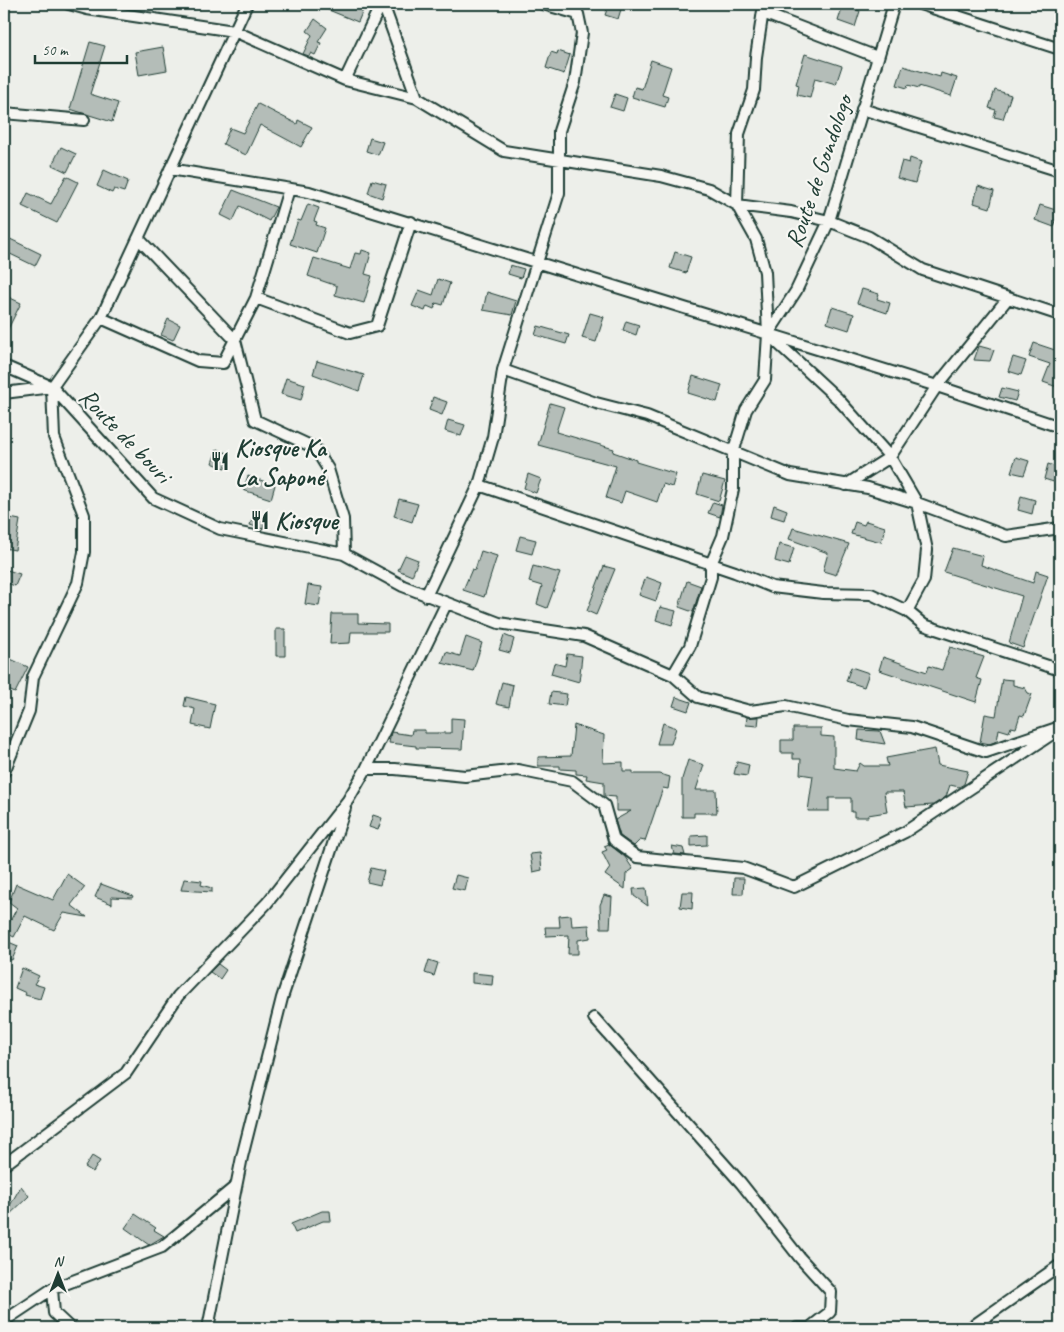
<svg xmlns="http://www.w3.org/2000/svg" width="1064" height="1332" font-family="Caveat,sans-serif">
<rect width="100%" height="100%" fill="#edefea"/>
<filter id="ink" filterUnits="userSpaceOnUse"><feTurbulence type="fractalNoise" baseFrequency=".02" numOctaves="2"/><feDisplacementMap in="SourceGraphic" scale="10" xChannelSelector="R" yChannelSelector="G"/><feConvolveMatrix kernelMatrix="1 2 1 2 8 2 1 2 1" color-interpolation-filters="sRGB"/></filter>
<g filter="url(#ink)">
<path fill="#b4bdb8" stroke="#1f3d34" d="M 314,4 L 348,4 L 363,10 L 358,22 Z
M 609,4 L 622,6 L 618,19 L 605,15 Z
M 843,5 L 860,11 L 855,27 L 838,21 Z
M 315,19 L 327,28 L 318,42 L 321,43 L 315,55 L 311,53 L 309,56 L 303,54 L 312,35 L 307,31 Z
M 90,42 L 105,46 L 90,94 L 118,103 L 112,122 L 70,109 Z
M 163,47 L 167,70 L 139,75 L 135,52 Z
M 558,51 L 570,55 L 564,74 L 546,68 L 551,52 L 557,54 Z
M 805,54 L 842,66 L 836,84 L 815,78 L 810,98 L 797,95 L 799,85 L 796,84 Z
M 651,60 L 671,67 L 662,95 L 668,97 L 665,107 L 632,97 L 635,87 L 642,89 Z
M 903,66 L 940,77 L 941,73 L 957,78 L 951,96 L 919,86 L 919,88 L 908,85 L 907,88 L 897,85 Z
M 995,90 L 1011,95 L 1003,119 L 994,117 L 996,110 L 989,108 Z
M 615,94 L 627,98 L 623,111 L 610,107 Z
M 258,104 L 297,124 L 298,120 L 312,127 L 301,147 L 260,125 L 246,155 L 223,144 L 230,128 L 243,133 Z
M 370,138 L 383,142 L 378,155 L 366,151 Z
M 61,147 L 76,154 L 67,172 L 52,165 Z
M 910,158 L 921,162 L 915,183 L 897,178 L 902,161 L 909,163 Z
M 104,170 L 128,181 L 124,192 L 114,189 L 112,193 L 97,186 Z
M 66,176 L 78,182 L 57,223 L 22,206 L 28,193 L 51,204 Z
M 372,180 L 386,184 L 382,198 L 368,193 Z
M 978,186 L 994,191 L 990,208 L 974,203 Z
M 233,190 L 276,207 L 269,221 L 240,206 L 233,221 L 221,215 Z
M 308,204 L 319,208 L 314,221 L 317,222 L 316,225 L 325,228 L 317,253 L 290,244 L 298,220 L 301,221 Z
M 1040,205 L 1059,211 L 1054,227 L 1035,220 Z
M 4,236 L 41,254 L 35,266 L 4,251 Z
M 362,250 L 371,253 L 365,274 L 372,276 L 364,303 L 335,295 L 337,286 L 308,276 L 314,258 L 350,269 L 355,253 L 361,254 Z
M 675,252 L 691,257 L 686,273 L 670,268 Z
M 510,265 L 524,269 L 521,278 L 508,274 Z
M 438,279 L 450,283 L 443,305 L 436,303 L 434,309 L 427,306 L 425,311 L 412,306 L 419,290 L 433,295 Z
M 862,289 L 879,294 L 877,299 L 890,303 L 887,313 L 857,303 Z
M 487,292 L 516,301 L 512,315 L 483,310 Z
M 4,295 L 21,303 L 4,337 Z
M 832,307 L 854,314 L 849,330 L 827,323 Z
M 590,313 L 604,317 L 596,342 L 582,338 Z
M 168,319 L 180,325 L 173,340 L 161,335 Z
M 626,321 L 639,325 L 636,335 L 623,330 Z
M 538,326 L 569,335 L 566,344 L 535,335 Z
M 1060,340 L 1060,388 L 1043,382 L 1050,364 L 1029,357 L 1034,343 L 1055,350 Z
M 979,346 L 994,350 L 990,361 L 974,360 Z
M 1013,357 L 1026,361 L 1021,375 L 1008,371 Z
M 317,361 L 364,375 L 359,391 L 313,374 Z
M 693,376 L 722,385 L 717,402 L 688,393 Z
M 286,378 L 305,384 L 301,400 L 281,394 Z
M 1002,388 L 1018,392 L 1015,401 L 999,397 Z
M 433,397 L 447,402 L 442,415 L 429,410 Z
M 550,403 L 564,407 L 556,432 L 614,449 L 613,452 L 636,460 L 636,462 L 676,474 L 672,487 L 663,484 L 657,502 L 625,491 L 621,503 L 606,498 L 616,466 L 538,445 Z
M 448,420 L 465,425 L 461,436 L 445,431 Z
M 217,449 L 230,454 L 225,468 L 212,463 Z
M 1016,457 L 1029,461 L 1024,475 L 1011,472 Z
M 1048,464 L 1060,468 L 1057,483 L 1044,479 Z
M 528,474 L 541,479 L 536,493 L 524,488 Z
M 702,475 L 725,481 L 719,501 L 697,494 Z
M 248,476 L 275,485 L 271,499 L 243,490 Z
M 1021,496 L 1035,500 L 1032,514 L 1018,510 Z
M 399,499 L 418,504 L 412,522 L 394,516 Z
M 713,502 L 722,505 L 720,517 L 708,513 Z
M 774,505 L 787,510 L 784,520 L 771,516 Z
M 254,514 L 266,518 L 263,529 L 250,525 Z
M 10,518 L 20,520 L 15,550 L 4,548 L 4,528 L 9,529 Z
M 866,521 L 885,527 L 881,542 L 851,534 L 855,522 L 864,525 Z
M 793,528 L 849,544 L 836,575 L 823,571 L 828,553 L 789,539 Z
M 520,536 L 536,540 L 532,554 L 516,550 Z
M 779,544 L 794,548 L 789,565 L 775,561 Z
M 953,548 L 983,556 L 981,565 L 1033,583 L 1036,571 L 1048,575 L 1023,648 L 1009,643 L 1022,596 L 944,572 Z
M 481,551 L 497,556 L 484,597 L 463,590 L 472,569 L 475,570 Z
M 405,555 L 418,560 L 412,576 L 398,570 Z
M 533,566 L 560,573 L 547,608 L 537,604 L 542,586 L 529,582 Z
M 604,566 L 615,569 L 596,615 L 587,611 Z
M 4,569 L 20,574 L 15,586 L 4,582 Z
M 646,577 L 662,583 L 656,601 L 639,595 Z
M 687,581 L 701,586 L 693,612 L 679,607 Z
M 308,585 L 322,587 L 319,606 L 305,604 Z
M 660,607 L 676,611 L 672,625 L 656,620 Z
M 332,614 L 358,614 L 358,623 L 388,624 L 388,632 L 351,632 L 350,643 L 330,644 Z
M 276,629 L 285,629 L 285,656 L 276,656 Z
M 504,635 L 514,639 L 510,653 L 499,650 Z
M 466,637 L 482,643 L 473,671 L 442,663 L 446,652 L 460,656 Z
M 950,647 L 984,657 L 976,678 L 982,680 L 976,702 L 879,670 L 883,657 L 927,672 L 929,666 L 942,670 Z
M 567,654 L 582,656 L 579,682 L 551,674 L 554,663 L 565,666 Z
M 4,656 L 28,667 L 15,693 L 4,688 Z
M 851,667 L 869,673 L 864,687 L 846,681 Z
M 1002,679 L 1013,680 L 1013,685 L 1025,688 L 1028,693 L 1032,694 L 1024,716 L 1020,715 L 1016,728 L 1011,727 L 1009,732 L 999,729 L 997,741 L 990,744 L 980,742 L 985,714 L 996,716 Z
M 502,682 L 513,685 L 509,707 L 496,704 Z
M 551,692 L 567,694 L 565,706 L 549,704 Z
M 186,697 L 215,704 L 210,729 L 192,725 L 195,709 L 184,706 Z
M 676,697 L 691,702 L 688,711 L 673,706 Z
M 747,717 L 759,717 L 758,726 L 746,725 Z
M 451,718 L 464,719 L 462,749 L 416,748 L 416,746 L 389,743 L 391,732 L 411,735 L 412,730 L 425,730 L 425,733 L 451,733 Z
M 663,723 L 676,728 L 671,744 L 657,744 Z
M 574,725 L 604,735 L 603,763 L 623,762 L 623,771 L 633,771 L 633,774 L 660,774 L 670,777 L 668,789 L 663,788 L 645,841 L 640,840 L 634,846 L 620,836 L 615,820 L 631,811 L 616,811 L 616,797 L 604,796 L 604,782 L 586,779 L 587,775 L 576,774 L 576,770 L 560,769 L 560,766 L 538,766 L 538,757 L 571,756 Z
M 793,728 L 821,728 L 821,736 L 834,737 L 834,768 L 856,771 L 860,763 L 864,766 L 888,766 L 886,758 L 935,749 L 938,765 L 968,771 L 964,784 L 959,787 L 950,785 L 946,797 L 933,805 L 906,807 L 903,792 L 884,792 L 887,812 L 868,815 L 868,817 L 854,817 L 854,812 L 851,812 L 851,798 L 829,798 L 829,811 L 808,811 L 813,776 L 800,774 L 801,759 L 793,759 L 793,753 L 781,753 L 781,740 L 793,740 Z
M 859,730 L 880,731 L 885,744 L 858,740 Z
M 688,760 L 704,765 L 696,790 L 716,790 L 717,813 L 694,813 L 694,817 L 682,817 L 682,779 Z
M 737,762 L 749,765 L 747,776 L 734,774 Z
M 373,815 L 382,818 L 378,830 L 369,827 Z
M 707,835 L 707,845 L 691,846 L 691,836 Z
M 609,844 L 625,857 L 633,869 L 626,874 L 625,889 L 605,875 L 610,868 L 602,852 L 607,850 L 604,846 Z
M 672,846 L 683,848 L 685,855 L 674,854 Z
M 540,853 L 542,870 L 533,872 L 530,854 Z
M 371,868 L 384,871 L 380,885 L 367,882 Z
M 67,874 L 85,887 L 71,905 L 87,917 L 64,913 L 54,930 L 25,916 L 14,937 L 4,932 L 17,908 L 9,902 L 16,884 L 53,900 Z
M 456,875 L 468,878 L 465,891 L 452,888 Z
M 734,878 L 744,878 L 743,894 L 733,894 Z
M 184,879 L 202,881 L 201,885 L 212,888 L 212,892 L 181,890 Z
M 101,884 L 133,896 L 132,898 L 112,897 L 112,904 L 95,897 Z
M 646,888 L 648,906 L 634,896 L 633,889 Z
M 682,892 L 693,892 L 692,909 L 680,907 Z
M 604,895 L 612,897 L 610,928 L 601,928 L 600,905 Z
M 571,915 L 572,926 L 589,925 L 590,938 L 578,940 L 578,954 L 568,954 L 569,935 L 546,936 L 545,927 L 560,927 L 559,916 Z
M 4,940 L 18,946 L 12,960 L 4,957 Z
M 429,960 L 438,963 L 434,976 L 425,973 Z
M 218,964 L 226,970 L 220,979 L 210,972 Z
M 22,968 L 39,976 L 34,984 L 44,987 L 40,999 L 25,995 L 26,993 L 15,988 Z
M 472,973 L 493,975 L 492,985 L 472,983 Z
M 92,1156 L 100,1161 L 93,1172 L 85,1167 Z
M 21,1186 L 29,1196 L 5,1219 L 4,1216 Z
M 322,1211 L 330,1211 L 331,1221 L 323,1221 L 295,1233 L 291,1224 Z
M 135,1214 L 156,1228 L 154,1230 L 164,1236 L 149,1245 L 125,1228 Z"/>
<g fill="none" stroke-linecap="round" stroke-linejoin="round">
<g stroke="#1f3d34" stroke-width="14">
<path id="street" d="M 69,4 L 87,9 L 234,31 L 345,80 L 417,98 L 504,151 L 661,176 L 709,189 L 737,205 L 791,212 L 829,221 L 869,237 L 923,270 L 1060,315
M 383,4 L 417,98
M 894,4 L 829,221 L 796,291 L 768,334 L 838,399 L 890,457 L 917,503 L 927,550 L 924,580 L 907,611
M 920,4 L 1060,49
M 763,13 L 877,57
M 345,80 L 381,4
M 862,109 L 1060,171
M 4,113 L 84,120
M 170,169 L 309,192 L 937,386 L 1060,427
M 138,238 L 235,340 L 255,420 L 315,448 L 328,469 L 343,519 L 344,554
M 256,298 L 289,189
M 101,318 L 198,361 L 223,363 L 256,298 L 350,333 L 377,326 L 411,222
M 4,366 L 52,387 L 153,498 L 220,529 L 344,554 L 403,586 L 499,623 L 584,636 L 673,675 L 698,697 L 750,711 L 786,706 L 848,720 L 912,727 L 986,752 L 1060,727
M 503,370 L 596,403 L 647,416 L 790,475 L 868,488 L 917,503 L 1006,536 L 1060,528
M 4,393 L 52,387
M 479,485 L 735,572 L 772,587 L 823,593 L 871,594 L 907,611 L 924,625 L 1060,670
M 846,485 L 890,457 L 937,386 L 1008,298
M 426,596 L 479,485 L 493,437 L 503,370 L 559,193 L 559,131 L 575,82 L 582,33 L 578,14 L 543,4
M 673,675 L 690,646 L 711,577 L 711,564 L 723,536 L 733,489 L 733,453 L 746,410 L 765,380 L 768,334 L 765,272 L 756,239 L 737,205 L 739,134 L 754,90 L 756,57 L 764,4
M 366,769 L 395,769 L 465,776 L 518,770 L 572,781 L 604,805 L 614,840 L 637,857 L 743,868 L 794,887 L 905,832 L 1055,732
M 4,772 L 29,711 L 33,677 L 78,583 L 84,552 L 84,515 L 54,437 L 52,387 L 101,318 L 247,4
M 594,1018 L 741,1183 L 800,1258 L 831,1292 L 830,1312 L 812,1326
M 4,1165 L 126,1073 L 178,996 L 267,903 L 348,800 L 366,769 L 446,604
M 4,1321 L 52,1289
M 70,1328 L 54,1313 L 52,1289 L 162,1247 L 236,1186
M 208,1328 L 242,1157 L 282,998 L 345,808
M 797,1328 L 818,1328
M 970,1328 L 1060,1265"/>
</g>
<use href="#street" stroke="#f6f6f2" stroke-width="10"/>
</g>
</g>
<defs>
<g id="restaurant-bare" transform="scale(1.5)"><path d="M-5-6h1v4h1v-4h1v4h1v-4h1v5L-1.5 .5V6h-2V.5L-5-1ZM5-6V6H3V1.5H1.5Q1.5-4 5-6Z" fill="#1f3d34" stroke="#f6f6f2" stroke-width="2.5" paint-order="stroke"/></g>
</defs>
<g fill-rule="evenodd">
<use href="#restaurant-bare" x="220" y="461"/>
<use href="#restaurant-bare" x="260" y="520"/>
</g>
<g text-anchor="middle" stroke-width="4.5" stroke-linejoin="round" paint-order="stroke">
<g font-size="25" fill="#1f3d34" stroke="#f6f6f2">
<text transform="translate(818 171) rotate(-71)" y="9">Route de Gondologo</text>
<text transform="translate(126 435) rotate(46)" y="9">Route de bouri</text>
</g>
<g font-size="25" font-weight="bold" fill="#1f3d34" stroke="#f6f6f2" text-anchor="start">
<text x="235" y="456">Kiosque Ka<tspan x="235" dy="29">La Saponé</tspan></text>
<text x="275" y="529">Kiosque</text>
</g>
</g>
<rect width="1064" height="1332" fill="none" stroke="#f6f6f2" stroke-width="20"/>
<rect x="10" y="10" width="1044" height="1312" fill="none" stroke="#1f3d34" stroke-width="2" filter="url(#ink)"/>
<g transform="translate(58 1274)" stroke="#f6f6f2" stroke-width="4" paint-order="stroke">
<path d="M0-4L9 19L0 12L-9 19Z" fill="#1f3d34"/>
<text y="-8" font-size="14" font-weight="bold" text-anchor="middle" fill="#1f3d34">N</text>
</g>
<path d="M35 55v8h92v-8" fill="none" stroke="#1f3d34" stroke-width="2.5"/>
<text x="42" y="55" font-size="15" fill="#1f3d34" stroke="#f6f6f2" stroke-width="4" paint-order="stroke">50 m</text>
</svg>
